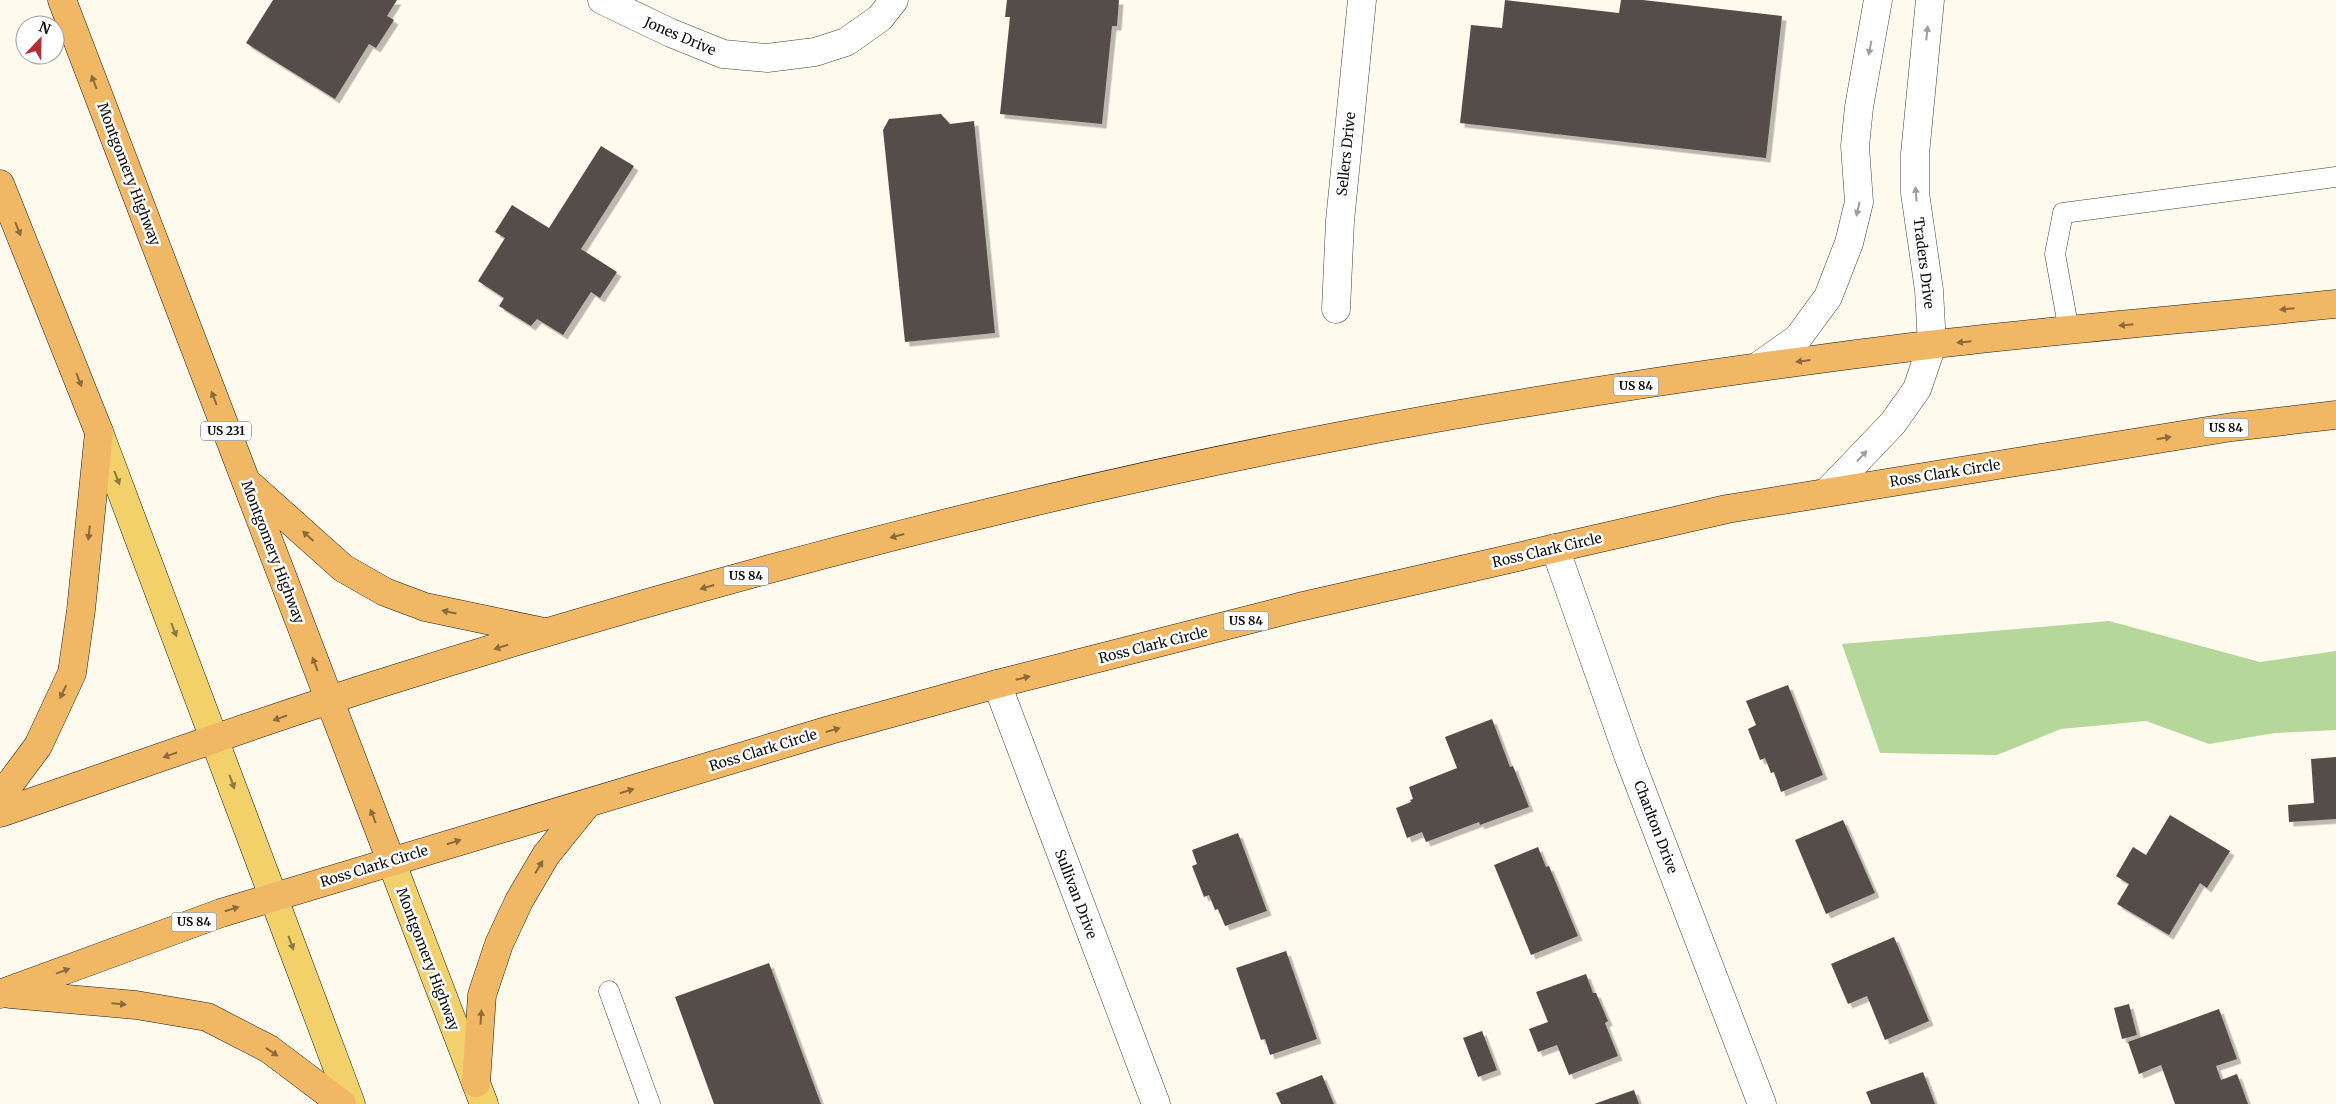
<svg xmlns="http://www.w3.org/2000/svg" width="2336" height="1104" font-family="Merriweather,serif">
<defs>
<filter id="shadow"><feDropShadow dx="4.5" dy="4.5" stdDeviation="0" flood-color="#0004"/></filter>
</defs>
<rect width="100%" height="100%" fill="#fefbee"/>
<path fill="#b5d799" d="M 2109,621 L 2260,662 L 2336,651 L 2336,730 L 2275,733 L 2209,744 L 2146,721 L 2061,729 L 1997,755 L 1880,753 L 1842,644 Z"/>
<path fill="#554e4a" filter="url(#shadow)" d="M 273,0 L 397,0 L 387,16 L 394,20 L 376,48 L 369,44 L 335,99 L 246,43 Z
M 1007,0 L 1119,0 L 1117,26 L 1112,26 L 1102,124 L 1000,114 L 1010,17 L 1005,17 Z
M 1505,0 L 1619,13 L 1621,0 L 1643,0 L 1782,16 L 1766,158 L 1460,123 L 1471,25 L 1502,28 Z
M 941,114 L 950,124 L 974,121 L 995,333 L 905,342 L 883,130 L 889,119 Z
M 601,146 L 634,166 L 581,249 L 617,272 L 600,298 L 591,292 L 563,335 L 537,319 L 531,326 L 499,306 L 504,298 L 478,281 L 505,238 L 495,232 L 512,205 L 549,228 Z
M 1788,685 L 1823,775 L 1781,792 L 1774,772 L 1771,773 L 1765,758 L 1760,760 L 1748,729 L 1756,725 L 1746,701 Z
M 1492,719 L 1510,767 L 1513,766 L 1529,807 L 1480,825 L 1479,822 L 1426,842 L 1422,832 L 1407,838 L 1396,808 L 1411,802 L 1410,800 L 1413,799 L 1409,787 L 1457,768 L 1445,737 Z
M 2336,757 L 2336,819 L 2289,822 L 2288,805 L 2314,803 L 2311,759 Z
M 2170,815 L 2230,851 L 2207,888 L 2200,883 L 2169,935 L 2117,904 L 2129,884 L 2116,876 L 2133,847 L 2146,855 Z
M 1843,820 L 1875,893 L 1826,914 L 1795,840 Z
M 1238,833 L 1267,911 L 1225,926 L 1218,909 L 1215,910 L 1209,895 L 1204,897 L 1192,866 L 1197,864 L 1192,850 Z
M 1538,847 L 1546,867 L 1549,866 L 1578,936 L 1531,955 L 1494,865 Z
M 1894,937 L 1929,1021 L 1885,1040 L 1867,996 L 1848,1004 L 1831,964 Z
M 1286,951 L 1317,1039 L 1270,1055 L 1265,1039 L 1261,1040 L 1236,968 Z
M 769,963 L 821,1104 L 714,1104 L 675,997 Z
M 1586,974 L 1593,993 L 1596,993 L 1608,1021 L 1605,1023 L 1618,1056 L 1569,1075 L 1557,1045 L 1538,1052 L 1529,1029 L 1548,1022 L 1536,992 Z
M 2129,1004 L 2137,1035 L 2122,1039 L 2114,1008 Z
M 2219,1009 L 2237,1059 L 2216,1066 L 2221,1080 L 2237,1074 L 2248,1104 L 2175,1104 L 2161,1065 L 2139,1074 L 2128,1042 Z
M 1482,1031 L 1497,1070 L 1478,1077 L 1463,1038 Z
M 1923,1072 L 1935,1104 L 1871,1104 L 1866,1092 Z
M 1322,1075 L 1334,1104 L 1281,1104 L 1276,1093 Z
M 1634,1090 L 1639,1104 L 1594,1104 Z"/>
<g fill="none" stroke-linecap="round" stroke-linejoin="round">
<g stroke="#404040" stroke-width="21">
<path id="service" d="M 2069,331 L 2055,254 L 2063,213 L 2336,177
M 609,991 L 650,1104"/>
</g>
<g stroke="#404040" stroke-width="29">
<path id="minor" d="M 602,0 L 671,33 L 723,54 L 767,58 L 815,52 L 846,42 L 880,18 L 894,0
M 1336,309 L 1340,221 L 1362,0
M 1757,367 L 1798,338 L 1828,297 L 1849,243 L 1859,202 L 1855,146 L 1859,107 L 1878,0
M 1828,491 L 1893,423 L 1917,389 L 1932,345 L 1929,290 L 1915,193 L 1915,154 L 1930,0
M 1555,548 L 1628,755 L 1762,1104
M 997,684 L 1156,1104"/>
</g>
<g stroke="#1e1e1e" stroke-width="29">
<path id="primary" d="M 99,432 L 351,1104
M 391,861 L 484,1104"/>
</g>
<g stroke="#1e1e1e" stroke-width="29">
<path id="trunk" d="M 62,0 L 391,861
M 0,184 L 99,432 L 81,610 L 72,673 L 38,746 L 0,797
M 248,483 L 343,568 L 385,592 L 425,607 L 544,632
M 0,813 C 129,769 258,722 388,681 C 702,582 1022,497 1345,435 C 1538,398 1733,369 1928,345 C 2064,329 2200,318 2336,304
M 0,994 L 221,913 L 830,730 L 997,684 L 1299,607 L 1727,509 L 2232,427 L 2336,415
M 10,994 L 136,1005 L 207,1017 L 269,1049 L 342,1104
M 476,1083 L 482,995 L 499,944 L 519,901 L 546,855 L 588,803"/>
</g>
<use href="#service" stroke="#fff" stroke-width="20"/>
<use href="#minor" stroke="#fff" stroke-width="28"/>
<use href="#primary" stroke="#f2d16b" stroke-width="28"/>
<use href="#trunk" stroke="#f0b864" stroke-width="28"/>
</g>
<defs><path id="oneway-solid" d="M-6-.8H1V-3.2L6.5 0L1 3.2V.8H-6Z" transform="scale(1.25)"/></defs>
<g fill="#9e9e9e">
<use href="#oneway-solid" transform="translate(1927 33) rotate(-84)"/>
<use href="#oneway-solid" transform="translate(1870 48) rotate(101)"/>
<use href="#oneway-solid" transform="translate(1916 194) rotate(-94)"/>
<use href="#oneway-solid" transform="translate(1858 209) rotate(102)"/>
<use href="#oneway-solid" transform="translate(1862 456) rotate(-47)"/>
</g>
<g fill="#8a6b3d">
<use href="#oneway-solid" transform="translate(94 82) rotate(-111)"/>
<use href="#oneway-solid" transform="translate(18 229) rotate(68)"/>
<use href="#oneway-solid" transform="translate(2287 309) rotate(174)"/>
<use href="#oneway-solid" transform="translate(2126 325) rotate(174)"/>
<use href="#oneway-solid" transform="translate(1964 342) rotate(174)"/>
<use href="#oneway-solid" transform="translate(1803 361) rotate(173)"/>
<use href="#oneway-solid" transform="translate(79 380) rotate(69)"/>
<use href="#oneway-solid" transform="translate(214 398) rotate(-111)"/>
<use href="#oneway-solid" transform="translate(2164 438) rotate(-9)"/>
<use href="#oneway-solid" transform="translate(89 533) rotate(96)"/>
<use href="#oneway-solid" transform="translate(308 536) rotate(-138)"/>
<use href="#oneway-solid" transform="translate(897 536) rotate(165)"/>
<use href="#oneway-solid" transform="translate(707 587) rotate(164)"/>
<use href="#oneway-solid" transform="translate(449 612) rotate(-168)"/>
<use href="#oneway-solid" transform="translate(501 647) rotate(163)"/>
<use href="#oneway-solid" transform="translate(315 664) rotate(-111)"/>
<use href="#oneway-solid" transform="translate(1023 678) rotate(-14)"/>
<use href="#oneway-solid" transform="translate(63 692) rotate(115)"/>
<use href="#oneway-solid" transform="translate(280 718) rotate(161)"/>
<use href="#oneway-solid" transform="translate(833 730) rotate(-16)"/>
<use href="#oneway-solid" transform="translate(170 755) rotate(161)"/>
<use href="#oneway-solid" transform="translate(627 791) rotate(-17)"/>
<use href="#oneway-solid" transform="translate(373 816) rotate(-111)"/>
<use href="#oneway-solid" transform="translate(454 842) rotate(-17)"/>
<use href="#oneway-solid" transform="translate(539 867) rotate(-59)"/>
<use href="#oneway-solid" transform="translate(232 909) rotate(-17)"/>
<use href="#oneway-solid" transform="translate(63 971) rotate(-20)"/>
<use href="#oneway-solid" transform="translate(119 1004) rotate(5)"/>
<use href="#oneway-solid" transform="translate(481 1017) rotate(-86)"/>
<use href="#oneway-solid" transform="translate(272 1052) rotate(34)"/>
</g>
<g fill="#8b7941">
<use href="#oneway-solid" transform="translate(117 478) rotate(69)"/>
<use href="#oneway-solid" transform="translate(174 630) rotate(69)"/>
<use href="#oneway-solid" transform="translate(232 782) rotate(70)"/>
<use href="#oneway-solid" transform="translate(291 943) rotate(70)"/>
</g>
<g text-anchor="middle" stroke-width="5" stroke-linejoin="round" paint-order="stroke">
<g fill="#fff" stroke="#565656" stroke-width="1">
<rect x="1613.5" y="376.5" width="45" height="19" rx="4"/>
<rect x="2203.5" y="418.5" width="45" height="19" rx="4"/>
<rect x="201" y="421.5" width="50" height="19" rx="4"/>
<rect x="723.5" y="566.5" width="45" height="19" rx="4"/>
<rect x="1223.5" y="611.5" width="45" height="19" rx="4"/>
<rect x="171.5" y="912.5" width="45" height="19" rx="4"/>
</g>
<g font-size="12" font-weight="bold" fill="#0d0d0d">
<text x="1636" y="390">US 84</text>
<text x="2226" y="432">US 84</text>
<text x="226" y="435">US 231</text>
<text x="746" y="580">US 84</text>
<text x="1246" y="625">US 84</text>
<text x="194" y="926">US 84</text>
</g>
<g font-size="14" fill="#0d0d0d" stroke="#fff">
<text transform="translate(680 36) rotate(23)" y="5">Jones Drive</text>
<text transform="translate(1346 154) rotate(-84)" y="5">Sellers Drive</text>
<text transform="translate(129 174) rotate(69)" y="5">Montgomery Highway</text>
<text transform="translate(1924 263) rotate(83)" y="5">Traders Drive</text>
<text transform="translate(1945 473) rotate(-9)" y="5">Ross Clark Circle</text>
<text transform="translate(1547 550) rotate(-13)" y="5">Ross Clark Circle</text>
<text transform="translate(273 552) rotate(69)" y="5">Montgomery Highway</text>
<text transform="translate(1153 645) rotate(-14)" y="5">Ross Clark Circle</text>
<text transform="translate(763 750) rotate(-17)" y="5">Ross Clark Circle</text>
<text transform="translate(1656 827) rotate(69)" y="5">Charlton Drive</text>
<text transform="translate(374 866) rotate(-17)" y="5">Ross Clark Circle</text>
<text transform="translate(1076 894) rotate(69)" y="5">Sullivan Drive</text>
<text transform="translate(428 959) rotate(69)" y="5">Montgomery Highway</text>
</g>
</g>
<g transform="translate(40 40) rotate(22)"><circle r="24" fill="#ffffff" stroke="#9e9e9e"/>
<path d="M0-4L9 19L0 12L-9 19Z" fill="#b62c32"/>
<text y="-8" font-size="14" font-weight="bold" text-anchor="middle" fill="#0d0d0d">N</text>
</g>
</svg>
